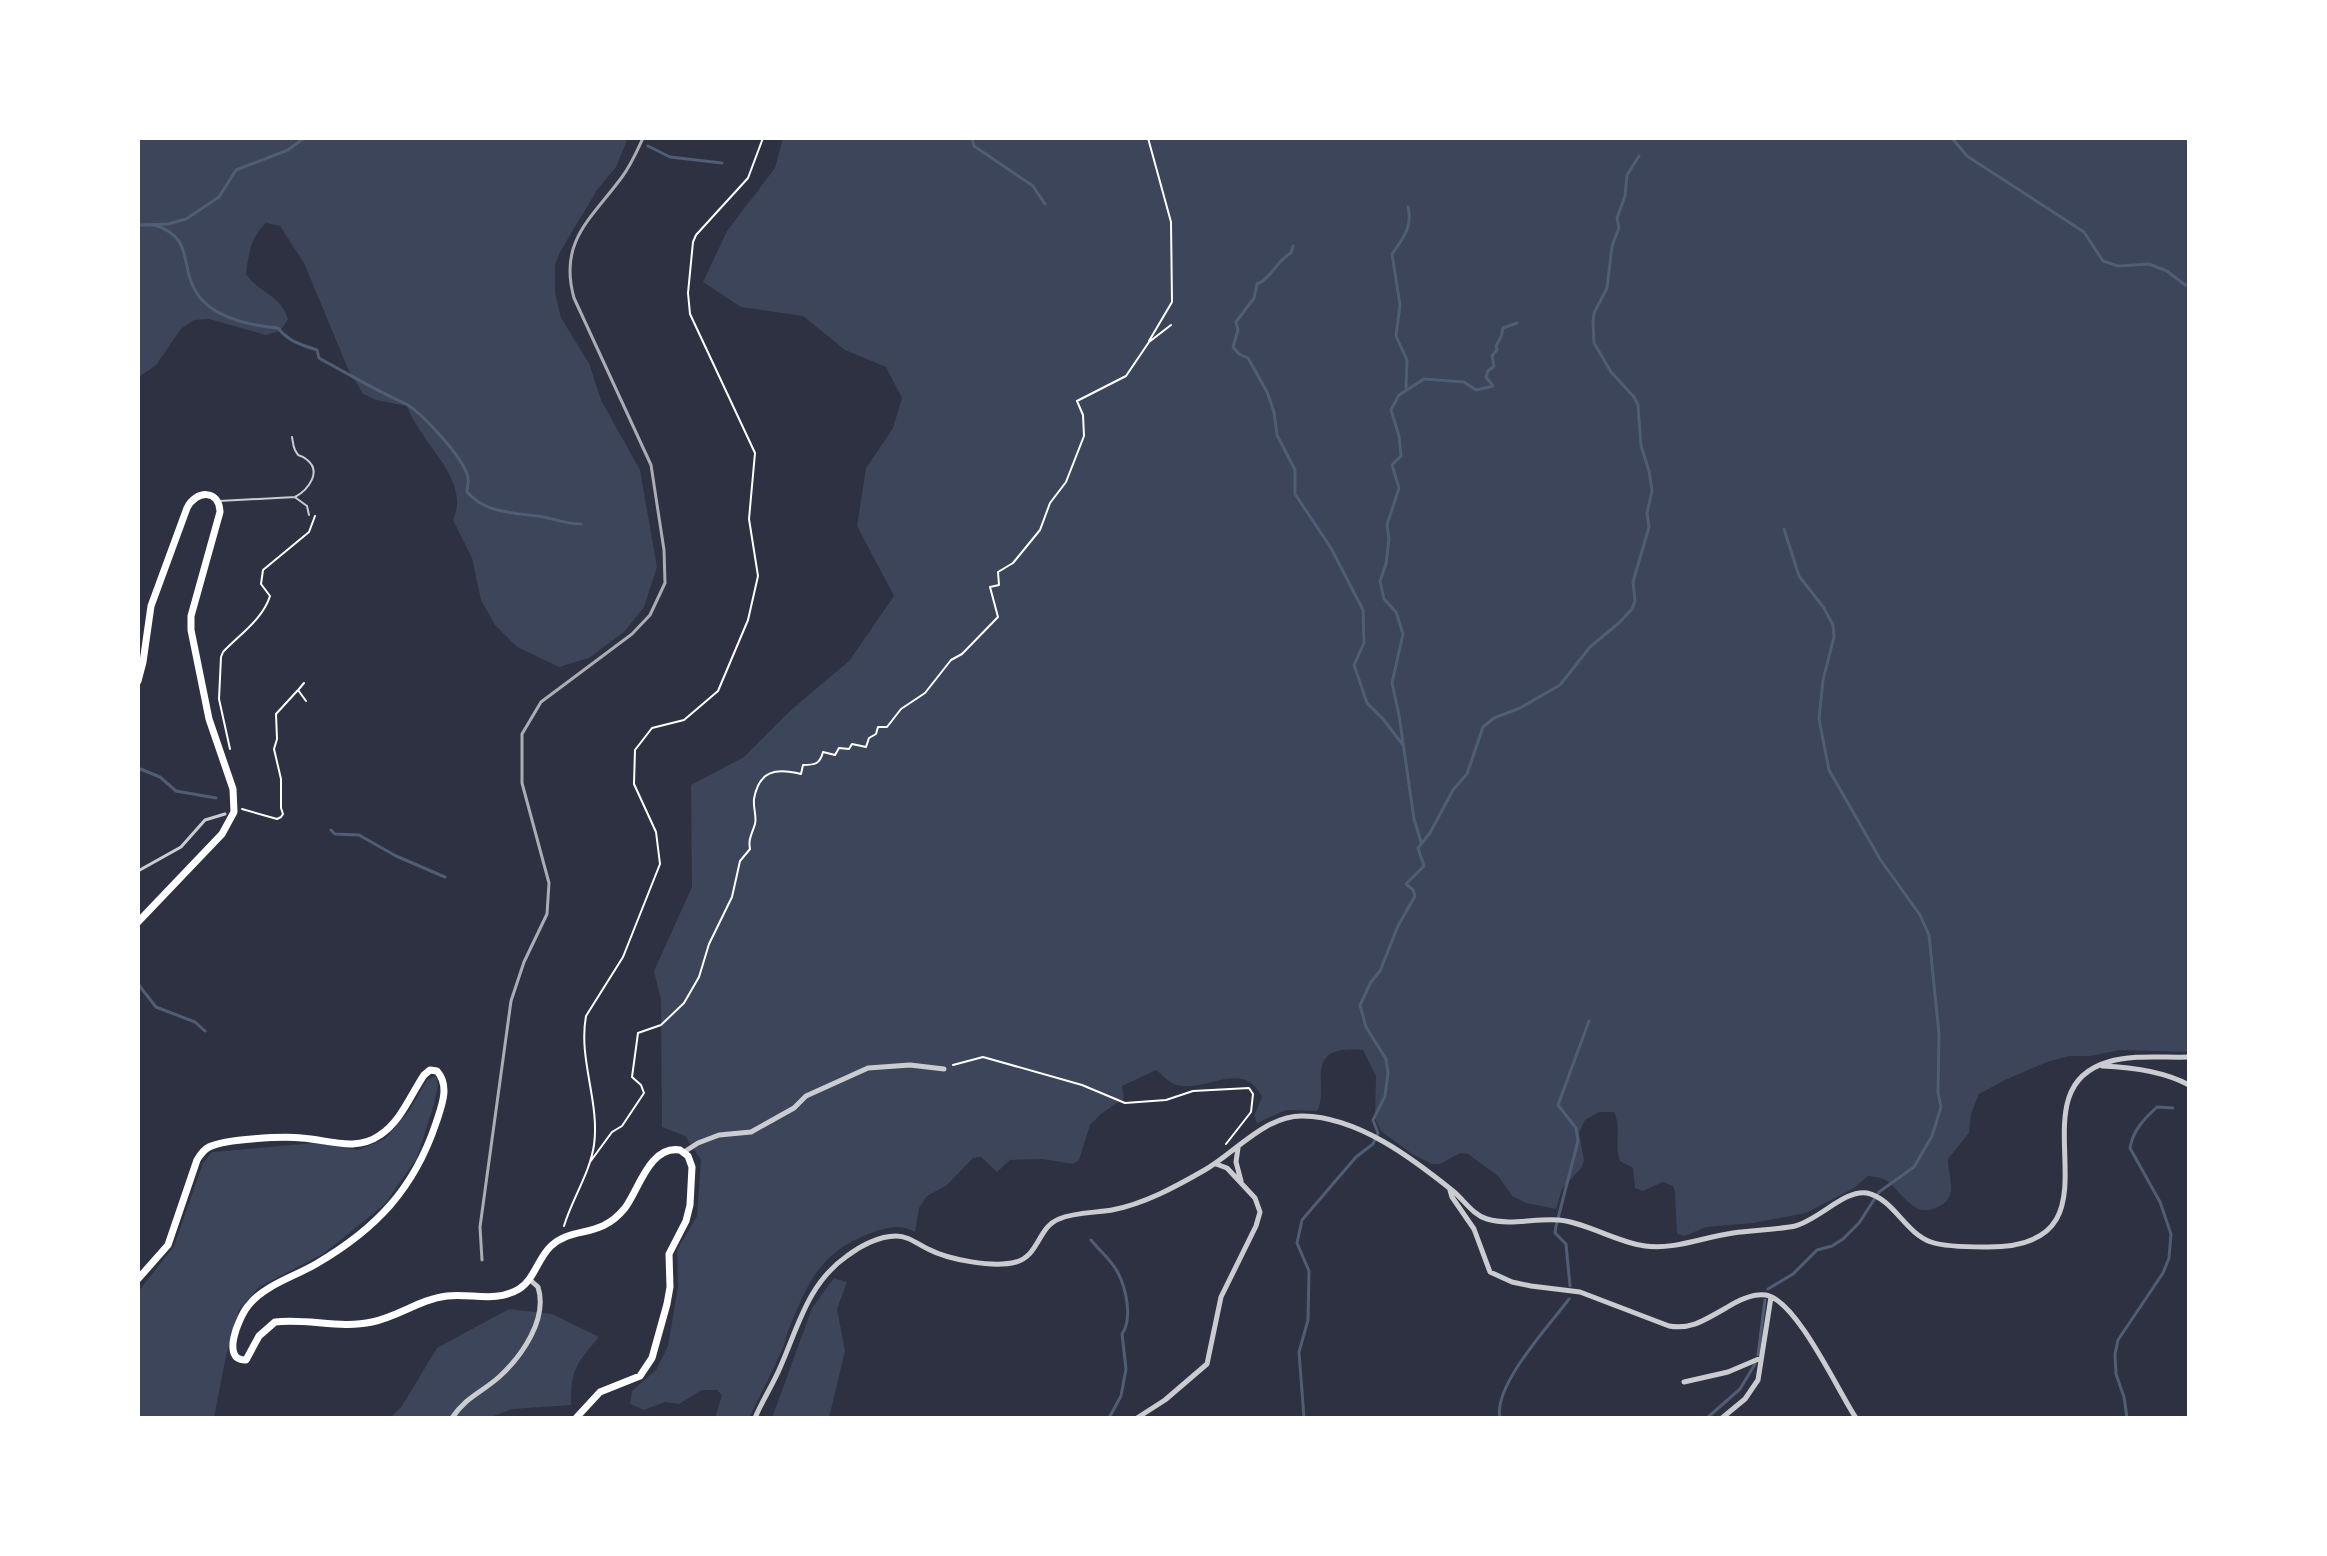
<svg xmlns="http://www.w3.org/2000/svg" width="2327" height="1556" font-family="'DM Sans',sans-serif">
<rect width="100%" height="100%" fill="#2d3142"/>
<path fill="#3c4559" d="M 138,138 L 628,138 L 616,167 L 597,190 L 560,252 L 555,265 L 555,292 L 561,318 L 589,363 L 601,400 L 640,470 L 657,567 L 644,607 L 625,631 L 589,658 L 559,667 L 517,647 L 495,625 L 481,600 L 472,558 L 453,520 C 472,480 419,442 407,406 L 376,400 L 363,394 L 348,369 L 304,263 L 280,226 L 266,223 C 250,238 249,253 246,274 C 260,294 281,295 288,319 L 280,331 L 266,335 L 209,319 L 194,320 L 181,329 L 156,365 L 138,378 Z
M 783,138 L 2189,138 L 2189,1052 L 2120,1050 L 2091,1056 L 2069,1056 L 2047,1062 L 2007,1079 L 1979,1094 L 1971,1114 L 1969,1133 L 1948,1159 C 1948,1169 1952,1181 1951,1191 C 1950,1198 1946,1203 1940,1206 C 1915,1221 1903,1193 1887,1181 C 1881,1177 1875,1177 1868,1176 L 1854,1188 L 1806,1213 L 1753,1223 L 1706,1227 L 1685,1236 L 1677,1234 L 1675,1192 L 1673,1186 L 1663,1182 L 1643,1191 L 1635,1188 L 1633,1168 L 1620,1161 C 1614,1145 1622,1129 1614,1112 L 1599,1112 L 1585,1120 L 1579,1133 L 1584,1160 L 1582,1167 L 1562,1189 L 1556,1209 L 1526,1203 L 1512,1196 L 1498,1176 L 1468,1154 L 1460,1153 L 1440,1164 L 1432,1164 L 1412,1154 L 1381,1131 L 1375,1118 L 1376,1076 L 1363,1050 C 1299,1044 1331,1087 1317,1111 L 1286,1110 L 1257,1123 L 1254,1116 L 1262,1097 C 1243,1058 1207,1093 1176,1085 C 1168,1082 1163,1075 1156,1070 L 1122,1086 L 1124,1098 L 1101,1114 L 1090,1125 L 1079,1160 L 1073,1164 L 1043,1159 L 1010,1160 L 997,1172 L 981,1157 L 973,1158 L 947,1185 L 927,1196 L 919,1208 L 915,1232 C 901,1224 889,1227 874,1232 C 822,1250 808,1281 789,1329 C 786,1336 785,1345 781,1352 C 771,1374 760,1396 749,1418 L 715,1418 L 722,1395 L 717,1390 L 702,1390 L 679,1404 L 665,1402 L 644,1410 L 630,1404 L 632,1391 L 656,1370 L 668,1346 L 678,1287 L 677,1250 L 697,1216 L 701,1160 L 685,1136 L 662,1127 L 661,1000 L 654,971 L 692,887 L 691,785 L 744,757 L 791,710 L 849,661 L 894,596 L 857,526 L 866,468 L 893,428 L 902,398 L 886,367 L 845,350 L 803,316 L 741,307 L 703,282 L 727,231 L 775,168 Z
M 436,1076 L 438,1085 L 434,1104 L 417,1158 L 385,1204 L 323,1254 L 259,1287 L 239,1310 L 226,1356 L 214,1418 L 138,1418 L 138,1292 L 174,1246 L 203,1163 L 212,1152 L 315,1143 L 358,1150 L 385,1139 L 409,1111 L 427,1080 Z
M 834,1278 L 847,1282 L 837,1309 L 845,1351 L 829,1418 L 772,1418 L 812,1308 Z
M 509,1309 L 552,1314 L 599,1337 C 576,1364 571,1369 571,1405 L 513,1409 L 488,1418 L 390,1418 L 402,1406 L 437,1348 Z"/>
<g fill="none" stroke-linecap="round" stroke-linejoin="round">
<path stroke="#4f5d75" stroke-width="3" d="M 972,138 L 974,146 L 1033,186 L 1045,204
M 1952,138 L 1967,156 L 2084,232 L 2103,261 L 2118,266 L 2149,264 L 2167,271 L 2185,285 L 2189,285
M 648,146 L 670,157 L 722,163
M 138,225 L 168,224 L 186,219 L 219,197 L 236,170 L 288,150 L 304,138
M 154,225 C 198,238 176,270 202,300 C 219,319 254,326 278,328 C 289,342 302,345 317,350 L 319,358 L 326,362 C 352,376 377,391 404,403 C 421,411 461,456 467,474 C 470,479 467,486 467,492 C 487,515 516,512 544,517 C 557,520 568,524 581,524
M 1293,246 L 1291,253 C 1277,260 1271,279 1257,284 L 1254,298 L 1236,322 L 1238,330 L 1233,347 L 1239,354 L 1248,358 L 1267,392 L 1274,412 L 1277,435 L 1295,470 L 1295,494 L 1331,548 L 1363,610 L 1364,643 L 1354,665 L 1367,703 L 1383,719 L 1403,745
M 1406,388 L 1407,360 L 1396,336 L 1400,305 L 1392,254 C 1403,238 1413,227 1408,207
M 138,768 L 160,777 L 176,791 L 216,798
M 331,830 L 335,834 L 359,835 L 396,856 L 445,877
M 1421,842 L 1414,819 L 1399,715 L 1392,683 L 1403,634 L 1396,612 L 1384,599 L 1380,581 L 1386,564 L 1389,539 L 1387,525 L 1399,488 L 1392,465 L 1401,456 L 1399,436 L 1391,410 L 1399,395 L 1424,379 L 1464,382 L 1476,390 L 1493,386 L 1486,377 L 1488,371 L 1494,366 L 1492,356 L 1497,350 L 1496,346 L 1501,337 L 1503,328 L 1517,323
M 138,984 L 156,1007 L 195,1022 L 205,1031
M 1091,1240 C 1099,1250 1111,1260 1117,1271 C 1126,1287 1133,1319 1122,1334 L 1126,1369 L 1121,1396 L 1109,1418
M 1570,1286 L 1566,1244 L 1555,1233 L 1556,1226 L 1578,1141 L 1576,1128 L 1558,1105 L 1589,1021
M 1768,1289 L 1793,1274 L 1817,1250 L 1832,1246 L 1843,1239 L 1859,1223 L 1879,1192 L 1914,1167 L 1932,1136 L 1941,1107 L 1938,1093 L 1939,1034 L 1929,935 L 1920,915 L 1880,859 L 1829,770 L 1819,719 L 1823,680 L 1834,637 L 1833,625 L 1824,608 L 1799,576 L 1784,529
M 1758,1355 L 1765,1300
M 1304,1418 L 1299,1352 L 1308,1320 L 1309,1271 L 1297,1243 L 1299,1234 L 1302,1220 L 1356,1157 L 1373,1144 L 1378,1133 L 1373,1120 L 1385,1096 L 1388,1073 L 1386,1059 L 1366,1027 L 1360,1005 L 1371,982 L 1380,971 L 1398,926 L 1415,896 L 1413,890 L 1406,884 L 1424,866 L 1418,848 L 1430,833 L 1453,790 L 1467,774 L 1483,727 L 1494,718 L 1520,708 L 1560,685 L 1590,647 L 1620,622 L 1632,609 L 1635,601 L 1633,582 L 1649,527 L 1647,513 L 1652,491 L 1649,471 L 1641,446 L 1638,405 L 1634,397 L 1611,372 L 1594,343 L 1593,321 L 1594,313 L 1607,288 L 1612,246 L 1619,228 L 1617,218 L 1625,196 L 1627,175 L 1639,156
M 1500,1418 C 1493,1385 1550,1325 1569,1299
M 1707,1418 L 1740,1389 L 1755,1364
M 2127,1418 L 2124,1397 L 2116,1374 L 2115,1354 L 2118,1340 L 2163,1273 L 2169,1258 L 2171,1234 L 2160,1202 L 2130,1148 C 2133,1130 2144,1119 2157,1107 L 2173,1108"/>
<path stroke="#fff" stroke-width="2" d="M 1148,138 L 1171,222 L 1172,302 L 1149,341
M 299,689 L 304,683
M 230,749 L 219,699 L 221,657 L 223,652 C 239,635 263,619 270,596 L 261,584 L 263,570 L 309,532 L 315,516
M 242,809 L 277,819 L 281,817 L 283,814 L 281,808 L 281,779 L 274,749 L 277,739 L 276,714 L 298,690 L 306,701
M 953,1065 L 983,1057 L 1082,1085 L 1125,1103 L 1166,1100 L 1193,1091 L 1249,1088 L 1253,1094 L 1251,1112 L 1226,1144
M 590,1162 L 612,1132 L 622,1126 L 644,1093 L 641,1085 L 632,1077 L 638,1033 L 661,1025 L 684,1003 L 699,977 L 709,944 L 732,897 L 740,861 L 750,849 C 748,839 752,834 755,824 C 757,817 753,808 754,799 C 759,770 776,768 801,774 L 803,765 C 815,765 820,764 823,752 L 835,755 L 839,748 L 849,749 L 852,744 L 866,747 L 869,738 L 876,734 L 878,727 L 887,727 L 901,709 L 925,693 L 951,660 L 962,654 L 998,617 L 990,587 L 999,585 L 998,572 L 1013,563 L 1040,530 L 1050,503 L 1066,482 L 1084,436 L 1083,415 L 1077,401 L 1126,376 L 1149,342 L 1171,325
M 564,1226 C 572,1199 590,1173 594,1145 C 600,1102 578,1059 586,1016 L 623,957 L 660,864 L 656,832 L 634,784 L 635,750 L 652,728 L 684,720 L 718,691 L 748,620 L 758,576 L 749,519 L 755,453 L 690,314 L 688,293 L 693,242 L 696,235 L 748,178 L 763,138"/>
<path stroke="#caccd0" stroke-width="2" d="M 296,498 L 307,506 L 309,515
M 219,501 L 295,497 C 308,490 323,471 306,459 C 298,453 300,459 295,450 C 293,446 293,442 292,437"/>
<path stroke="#caccd0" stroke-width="3" d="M 138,871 L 181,847 L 205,820 L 225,814"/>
<path stroke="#caccd0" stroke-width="5" d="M 2102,1066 C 2130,1067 2165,1072 2189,1085
M 1238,1148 L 1236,1162 L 1241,1181
M 684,1152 L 698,1143 L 719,1135 L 751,1132 L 794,1108 L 806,1096 L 868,1068 L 910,1065 L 944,1069
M 1450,1190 L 1452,1197 L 1474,1229 L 1490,1272 L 1512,1282 L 1531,1286 L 1580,1292 L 1669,1326 C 1692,1330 1706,1319 1726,1308 C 1737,1301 1752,1293 1766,1295 C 1797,1301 1838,1391 1856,1418
M 1684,1382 L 1728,1372 L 1761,1358
M 452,1418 C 467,1396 481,1393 499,1377 C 522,1356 548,1319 538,1287 L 529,1279
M 755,1418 C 762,1401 772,1386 779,1370 C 798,1328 807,1284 847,1256 C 860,1246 879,1236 896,1236 C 909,1236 917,1244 928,1249 C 949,1260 994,1268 1016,1262 C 1039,1256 1038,1227 1059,1219 C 1075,1212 1095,1213 1112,1210 C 1144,1204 1175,1187 1203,1171 C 1234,1154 1265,1115 1303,1116 C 1358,1117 1412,1158 1453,1191 C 1464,1200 1473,1215 1487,1219 C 1511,1226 1535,1218 1559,1220 C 1588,1223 1615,1242 1645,1246 C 1674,1250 1704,1237 1733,1233 C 1754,1230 1775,1230 1795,1226 C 1819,1220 1845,1189 1867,1193 C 1894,1199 1905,1233 1931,1242 C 1946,1247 1969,1247 1984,1247 C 2137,1250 2006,1092 2108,1062 C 2133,1054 2164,1058 2189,1057
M 1137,1418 L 1165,1400 L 1207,1364 L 1221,1297 L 1256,1226 L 1260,1212 L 1255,1198 L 1227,1168 L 1216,1164
M 1722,1418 L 1745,1399 L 1758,1380 L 1771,1297"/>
<path stroke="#fff" stroke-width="7" d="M 138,681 L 143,662 L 151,606 L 187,508 C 196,490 219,489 220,512 L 191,616 L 191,630 L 209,719 L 233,789 L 234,812 L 222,834 L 138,922
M 138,1279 L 168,1245 L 197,1160 C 200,1155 203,1150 209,1147 C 225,1139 283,1136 302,1138 C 329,1140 356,1152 380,1135 C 401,1121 410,1096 424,1075 L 430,1070 L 437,1071 C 450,1086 442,1105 436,1123 C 414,1189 376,1229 316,1264 C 294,1277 264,1285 248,1306 C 239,1317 220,1361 246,1360 L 259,1336 L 275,1322 C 307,1318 340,1329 372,1322 C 398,1317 420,1299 447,1296 C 471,1293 496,1303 519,1289 C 534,1280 538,1258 551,1246 C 574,1225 599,1240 625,1208 C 639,1189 650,1145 680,1150 L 688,1156 L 692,1167 L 690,1205 L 686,1221 L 669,1254 L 670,1287 L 667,1304 L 652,1358 L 640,1376 L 600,1392 L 576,1418"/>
<path stroke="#abadb3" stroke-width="3" d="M 482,1260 L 480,1227 L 511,1001 L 524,962 L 547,914 L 549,883 L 522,783 L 522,734 L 541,702 L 632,634 L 650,615 L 665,583 L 664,550 L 651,465 L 574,298 C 558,241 592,218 622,177 C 631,165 637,151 643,138"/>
</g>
<rect width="2327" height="1556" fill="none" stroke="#ffffff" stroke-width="280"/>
</svg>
